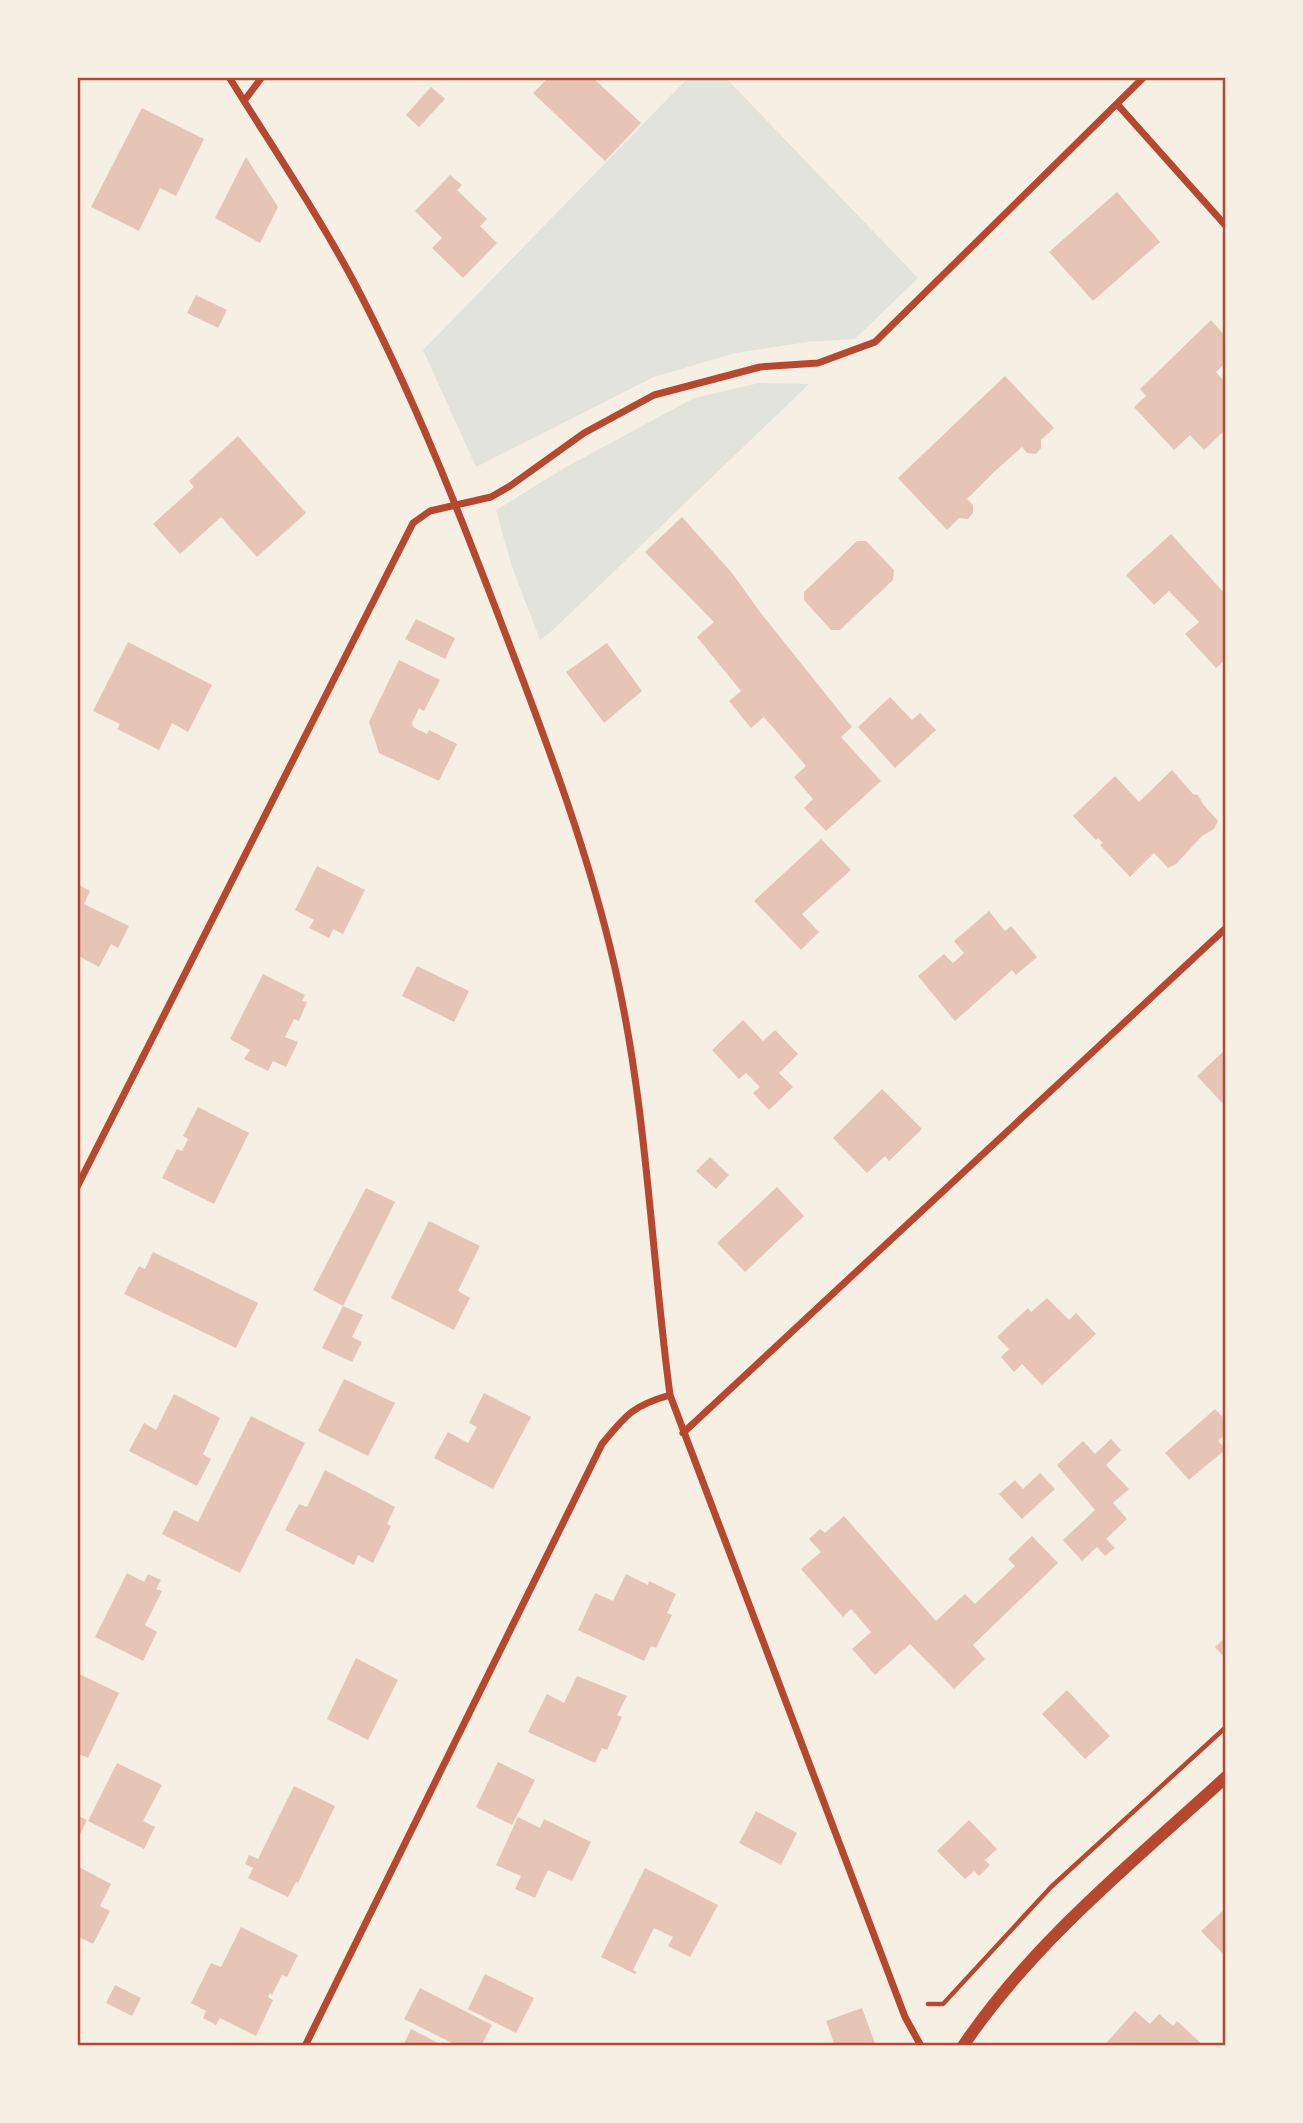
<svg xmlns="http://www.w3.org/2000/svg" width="1303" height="2123" font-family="Figtree,sans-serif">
<rect width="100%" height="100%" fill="#f6efe4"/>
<path fill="#e2e4dc" d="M 689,77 L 725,77 L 918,278 L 855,339 L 808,342 L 735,353 L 654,377 L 476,467 L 423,350 Z
M 759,383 L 809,384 L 553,630 L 540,640 L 511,564 L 496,510 L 566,467 L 694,398 Z"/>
<path fill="#e6c5b7" d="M 549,77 L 592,77 L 641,123 L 605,161 L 533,93 Z
M 431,87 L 445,99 L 419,127 L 406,115 Z
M 142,108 L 204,139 L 176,196 L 160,188 L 139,231 L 91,207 Z
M 246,157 L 278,207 L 260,243 L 215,218 Z
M 450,175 L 462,185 L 457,190 L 487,219 L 480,226 L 497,243 L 463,278 L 432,248 L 442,238 L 415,211 Z
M 1117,192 L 1160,242 L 1093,301 L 1049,252 Z
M 196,295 L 227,310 L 218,328 L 187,313 Z
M 1211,320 L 1226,337 L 1226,362 L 1216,372 L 1223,380 L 1226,377 L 1226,429 L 1204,450 L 1190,435 L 1174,450 L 1134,407 L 1146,396 L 1140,389 Z
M 1005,376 L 1054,428 L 1041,440 L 1041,448 L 1036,454 L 1027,453 L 1022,447 L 994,472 L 967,499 L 973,505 L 973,513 L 968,519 L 959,518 L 947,530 L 898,478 Z
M 238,436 L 306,513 L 257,557 L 221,517 L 180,554 L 153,524 L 194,487 L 189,481 Z
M 682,517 L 732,573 L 760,612 L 852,727 L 841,737 L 881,781 L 826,831 L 804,808 L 813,799 L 794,777 L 806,766 L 764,717 L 751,728 L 729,701 L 741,691 L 697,637 L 714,622 L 645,552 Z
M 1171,534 L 1226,595 L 1226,659 L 1216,668 L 1185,634 L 1199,622 L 1169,591 L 1154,605 L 1126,575 Z
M 857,541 L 866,541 L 894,570 L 893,580 L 840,630 L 831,630 L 804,600 L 804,592 Z
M 416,619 L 455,638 L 445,659 L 405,639 Z
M 128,642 L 212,685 L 188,732 L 172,723 L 159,750 L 117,729 L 120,724 L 93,711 Z
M 607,643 L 642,691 L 604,723 L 566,672 Z
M 399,660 L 440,680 L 424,711 L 419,708 L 412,723 L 413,727 L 427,734 L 429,730 L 457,744 L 439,781 L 379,753 L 369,722 Z
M 890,697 L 912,720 L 920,713 L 936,730 L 895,768 L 858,727 Z
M 1172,770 L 1193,794 L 1198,795 L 1203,804 L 1218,821 L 1214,829 L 1202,836 L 1176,864 L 1168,868 L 1154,853 L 1130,877 L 1100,845 L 1103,843 L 1098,838 L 1096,840 L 1073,816 L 1115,776 L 1139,802 Z
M 821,839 L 851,870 L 802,914 L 819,932 L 801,950 L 754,901 Z
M 317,866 L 365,890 L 343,934 L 333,929 L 329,938 L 309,928 L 314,920 L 295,910 Z
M 77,884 L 90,891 L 84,904 L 129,926 L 118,948 L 111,944 L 99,967 L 77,955 Z
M 989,911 L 1005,931 L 1011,926 L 1037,957 L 1016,975 L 1012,970 L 955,1021 L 918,976 L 944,954 L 953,963 L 964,953 L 954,941 Z
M 417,966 L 469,991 L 454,1022 L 402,996 Z
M 263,974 L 305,995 L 302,1001 L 307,1002 L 299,1021 L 294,1019 L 285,1037 L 298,1042 L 286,1067 L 273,1061 L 268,1071 L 244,1059 L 250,1050 L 230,1039 Z
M 743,1020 L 763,1041 L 775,1030 L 798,1054 L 779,1073 L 793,1087 L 769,1110 L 753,1093 L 760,1087 L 746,1073 L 739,1079 L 712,1050 Z
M 1226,1049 L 1226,1107 L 1197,1076 Z
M 882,1089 L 922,1129 L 889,1161 L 885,1156 L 867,1173 L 833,1138 Z
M 198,1107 L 249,1133 L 214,1204 L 162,1178 L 177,1149 L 182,1151 L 188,1139 L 183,1136 Z
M 710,1157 L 729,1175 L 716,1189 L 696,1171 Z
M 777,1187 L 804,1216 L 745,1272 L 717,1243 Z
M 366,1188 L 395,1202 L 343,1306 L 313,1290 Z
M 429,1221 L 480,1246 L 458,1291 L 470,1298 L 454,1330 L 391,1298 Z
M 153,1252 L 258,1303 L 236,1348 L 124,1294 L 139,1266 L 145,1269 Z
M 1047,1298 L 1069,1320 L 1076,1313 L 1096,1334 L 1042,1385 L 1022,1364 L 1014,1372 L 1001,1357 L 1009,1349 L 997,1337 L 1028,1308 L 1031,1312 Z
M 343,1306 L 363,1315 L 352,1337 L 362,1342 L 352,1362 L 322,1348 Z
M 344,1379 L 395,1403 L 368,1456 L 318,1431 Z
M 484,1393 L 531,1417 L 493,1489 L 434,1458 L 448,1432 L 468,1443 L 477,1427 L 469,1423 Z
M 174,1394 L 220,1418 L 203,1454 L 211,1459 L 197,1486 L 129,1451 L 144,1423 L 156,1430 Z
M 1215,1409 L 1226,1420 L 1226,1433 L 1218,1441 L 1226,1449 L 1189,1480 L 1165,1453 Z
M 251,1416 L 305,1443 L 240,1573 L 162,1534 L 174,1510 L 198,1522 Z
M 1111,1439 L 1121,1450 L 1106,1465 L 1129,1489 L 1113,1503 L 1127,1519 L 1106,1539 L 1115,1548 L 1105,1556 L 1097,1547 L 1082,1561 L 1063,1540 L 1095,1510 L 1057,1465 L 1083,1441 L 1095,1454 Z
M 325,1470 L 395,1507 L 387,1524 L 391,1526 L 373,1563 L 358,1555 L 354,1565 L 285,1530 L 299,1504 L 307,1507 Z
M 1040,1473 L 1055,1489 L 1022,1519 L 999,1494 L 1015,1480 L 1023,1489 Z
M 844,1516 L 936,1621 L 965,1594 L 975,1604 L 1015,1566 L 1008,1559 L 1032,1536 L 1058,1563 L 973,1645 L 985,1659 L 954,1689 L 910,1644 L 875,1675 L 852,1649 L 871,1632 L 851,1609 L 843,1617 L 801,1569 L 821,1552 L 809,1539 L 820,1529 L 825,1533 Z
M 127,1573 L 144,1582 L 148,1574 L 161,1580 L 156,1589 L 162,1591 L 145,1625 L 157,1632 L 143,1661 L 95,1637 Z
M 626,1574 L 648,1585 L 649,1581 L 676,1594 L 667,1613 L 672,1615 L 656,1648 L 651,1646 L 644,1661 L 578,1630 L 595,1593 L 613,1601 Z
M 1226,1637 L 1226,1659 L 1215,1647 Z
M 356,1658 L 398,1680 L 368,1740 L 327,1719 Z
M 77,1673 L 119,1693 L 88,1758 L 77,1753 Z
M 577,1676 L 627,1696 L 617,1715 L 622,1717 L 607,1750 L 602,1748 L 595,1763 L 528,1732 L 547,1694 L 564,1703 Z
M 1067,1690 L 1110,1736 L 1085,1759 L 1042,1714 Z
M 498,1762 L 535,1780 L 512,1825 L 476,1807 Z
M 117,1763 L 162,1785 L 143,1821 L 155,1827 L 144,1849 L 88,1821 Z
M 294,1786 L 335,1806 L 298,1883 L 296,1882 L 288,1897 L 248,1878 L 253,1868 L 245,1864 L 249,1855 L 258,1859 Z
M 756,1811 L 797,1833 L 781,1865 L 739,1843 Z
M 77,1815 L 87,1820 L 77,1840 Z
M 518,1817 L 540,1828 L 544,1819 L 591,1842 L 572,1881 L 548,1870 L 535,1898 L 515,1889 L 521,1876 L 496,1865 Z
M 969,1820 L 997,1849 L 985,1860 L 990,1865 L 979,1876 L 974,1871 L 965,1879 L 937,1851 Z
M 77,1866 L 111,1884 L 100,1906 L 110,1911 L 93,1944 L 77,1936 Z
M 645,1868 L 718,1905 L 690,1957 L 668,1946 L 673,1937 L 654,1928 L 633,1970 L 637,1972 L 635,1974 L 601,1957 Z
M 1226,1908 L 1226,1957 L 1201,1931 Z
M 241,1927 L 298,1955 L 287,1977 L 282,1975 L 272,1995 L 270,1993 L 268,1997 L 273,2000 L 256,2036 L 220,2018 L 216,2025 L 203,2018 L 206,2011 L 191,2003 L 211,1963 L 221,1967 Z
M 485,1974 L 534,1998 L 516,2033 L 468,2009 Z
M 115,1985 L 141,1998 L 132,2016 L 106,2003 Z
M 420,1988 L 492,2025 L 481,2046 L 458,2046 L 404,2019 Z
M 862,2008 L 876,2046 L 835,2046 L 826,2021 Z
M 1135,2011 L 1150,2024 L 1159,2014 L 1173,2026 L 1177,2021 L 1204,2046 L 1111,2046 L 1107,2042 Z
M 411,2029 L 444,2046 L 403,2046 Z"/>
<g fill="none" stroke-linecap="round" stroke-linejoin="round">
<path stroke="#b5482f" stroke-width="4.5" d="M 928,2004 L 943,2004 L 1051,1887 L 1226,1727"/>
<path stroke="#b5482f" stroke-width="7" d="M 229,77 C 271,145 316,211 354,282 C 416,400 463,522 510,646 C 550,751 590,858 615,968 C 647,1108 651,1252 670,1395 L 905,2017 L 921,2046
M 244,101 L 262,77
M 1117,104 L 1226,226
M 77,1187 L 413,523 L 430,511 L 491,497 L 510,486 L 584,433 L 654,395 L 760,367 L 818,363 L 875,342 L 1144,77
M 683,1433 L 1226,928
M 305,2046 L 602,1444 C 626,1415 632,1406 670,1395"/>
<path stroke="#b5482f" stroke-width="12" d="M 963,2046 C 1033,1942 1134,1861 1226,1777"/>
</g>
<rect width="1303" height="2123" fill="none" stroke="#f6efe4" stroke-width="158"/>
<rect x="79" y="79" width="1145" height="1965" fill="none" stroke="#b5482f" stroke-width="2.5"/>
</svg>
